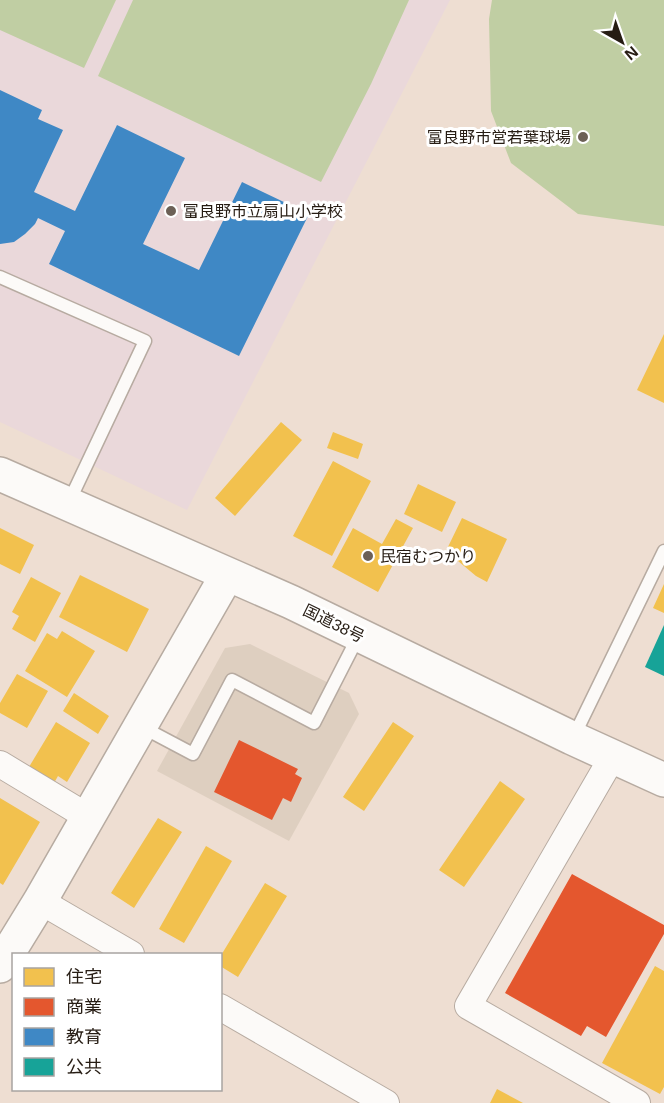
<svg xmlns="http://www.w3.org/2000/svg" width="664" height="1103" font-family="Arial,'Noto Sans JP',sans-serif">
<rect width="100%" height="100%" fill="#eeded2"/>
<path fill="#decfc0" d="M 250,644 L 349,693 L 359,714 L 289,841 L 157,771 L 225,648 Z"/>
<path fill="#ead8da" d="M 0,0 L 450,0 L 187,510 L 0,422 Z"/>
<path fill="#c0cea3" d="M 0,0 L 116,0 L 84,68 L 0,30 Z
M 133,0 L 409,0 L 371,84 L 321,182 L 98,76 Z
M 492,0 L 664,0 L 664,226 L 578,214 L 511,163 L 491,111 L 489,19 Z"/>
<path fill="#f2c14e" d="M 664,334 L 664,403 L 637,390 Z
M 281,422 L 302,440 L 235,516 L 215,498 Z
M 333,432 L 363,444 L 358,459 L 327,448 Z
M 333,461 L 371,481 L 332,556 L 293,536 Z
M 418,484 L 456,502 L 442,532 L 404,514 Z
M 462,518 L 507,539 L 487,582 L 476,576 L 446,551 Z
M 396,519 L 413,528 L 378,592 L 332,567 L 353,528 L 382,544 Z
M 0,528 L 34,545 L 20,574 L 0,564 Z
M 80,575 L 149,609 L 127,652 L 59,617 Z
M 31,577 L 61,593 L 35,642 L 12,629 L 19,616 L 12,612 Z
M 664,584 L 664,613 L 653,608 Z
M 62,631 L 95,651 L 67,697 L 25,671 L 47,633 L 57,639 Z
M 17,674 L 48,691 L 27,728 L 0,713 L 0,703 Z
M 74,693 L 109,716 L 98,734 L 63,711 Z
M 56,722 L 90,743 L 67,782 L 58,776 L 54,783 L 29,767 Z
M 393,722 L 414,736 L 364,811 L 343,797 Z
M 500,781 L 525,799 L 464,887 L 439,870 Z
M 0,798 L 40,822 L 3,885 L 0,883 Z
M 158,818 L 182,832 L 134,908 L 111,893 Z
M 206,846 L 232,861 L 184,943 L 159,929 Z
M 265,883 L 287,896 L 238,977 L 220,966 L 220,957 Z
M 655,966 L 664,971 L 664,1087 L 660,1094 L 602,1063 Z
M 497,1089 L 523,1103 L 490,1103 Z"/>
<path fill="#e4572e" d="M 239,740 L 298,769 L 295,774 L 302,778 L 291,802 L 283,798 L 272,820 L 214,792 Z
M 572,874 L 664,925 L 664,934 L 606,1037 L 587,1026 L 581,1036 L 505,993 Z"/>
<path fill="#3f88c5" d="M 0,90 L 42,110 L 38,119 L 63,130 L 34,192 L 75,211 L 117,125 L 185,158 L 143,244 L 199,270 L 242,182 L 309,214 L 239,356 L 49,264 L 65,231 L 38,218 L 35,224 L 25,234 L 14,242 L 0,244 Z"/>
<path fill="#17a398" d="M 664,625 L 664,676 L 645,667 Z"/>
<g fill="none" stroke-linecap="round" stroke-linejoin="round">
<g stroke="#b7aba1" stroke-width="15">
<path id="lane" d="M 0,277 L 145,341 L 68,504
M 142,727 L 193,754 L 232,680 L 314,723 L 358,637
M 574,736 L 664,551"/>
</g>
<g stroke="#b7aba1" stroke-width="28">
<path id="street" d="M 613,756 L 468,1006 L 637,1103
M 0,764 L 88,817
M 40,901 L 131,954
M 220,1007 L 386,1103"/>
</g>
<g stroke="#b7aba1" stroke-width="36">
<path id="secondary" d="M 0,966 L 40,901 L 227,575"/>
</g>
<g stroke="#b7aba1" stroke-width="36">
<path id="highway" d="M 0,474 L 291,602 L 572,738 L 664,780"/>
</g>
<use href="#lane" stroke="#fcfaf8" stroke-width="12"/>
<use href="#street" stroke="#fcfaf8" stroke-width="26"/>
<use href="#secondary" stroke="#fcfaf8" stroke-width="33"/>
<use href="#highway" stroke="#fcfaf8" stroke-width="33"/>
</g>
<g fill="#6c6056" stroke="#fff" stroke-width="2">
<circle cx="583" cy="137" r="6"/>
<circle cx="171" cy="211" r="6"/>
<circle cx="368" cy="556" r="6"/>
</g>
<g text-anchor="middle" stroke-width="6" stroke-linejoin="round" paint-order="stroke">
<g font-size="16" fill="#261c13" stroke="#fff" text-anchor="start">
<text x="571" y="143" text-anchor="end">富良野市営若葉球場</text>
<text x="183" y="217">富良野市立扇山小学校</text>
<text x="380" y="562">民宿むつかり</text>
</g>
<g font-size="16" fill="#261c13" stroke="#fff">
<text transform="translate(334 623) rotate(26)" y="6">国道38号</text>
</g>
</g>
<rect x="12" y="953" width="210" height="138" fill="#ffffff" stroke="#a8a4a1" stroke-width="1.5"/>
<rect x="24" y="968" width="30" height="18" fill="#f2c14e" stroke="#a8a4a1" stroke-width="1.5"/>
<text x="66" y="983" font-size="18" fill="#261c13">住宅</text>
<rect x="24" y="998" width="30" height="18" fill="#e4572e" stroke="#a8a4a1" stroke-width="1.5"/>
<text x="66" y="1013" font-size="18" fill="#261c13">商業</text>
<rect x="24" y="1028" width="30" height="18" fill="#3f88c5" stroke="#a8a4a1" stroke-width="1.5"/>
<text x="66" y="1043" font-size="18" fill="#261c13">教育</text>
<rect x="24" y="1058" width="30" height="18" fill="#17a398" stroke="#a8a4a1" stroke-width="1.5"/>
<text x="66" y="1073" font-size="18" fill="#261c13">公共</text>
<g transform="translate(622 42) rotate(140)" stroke="#ffffff" stroke-width="4.5" paint-order="stroke">
<path d="M0-4.5L10 22L0 15L-10 22Z" fill="#261c13"/>
<text y="-9" font-size="16" font-weight="bold" text-anchor="middle" fill="#261c13">N</text>
</g>
</svg>
